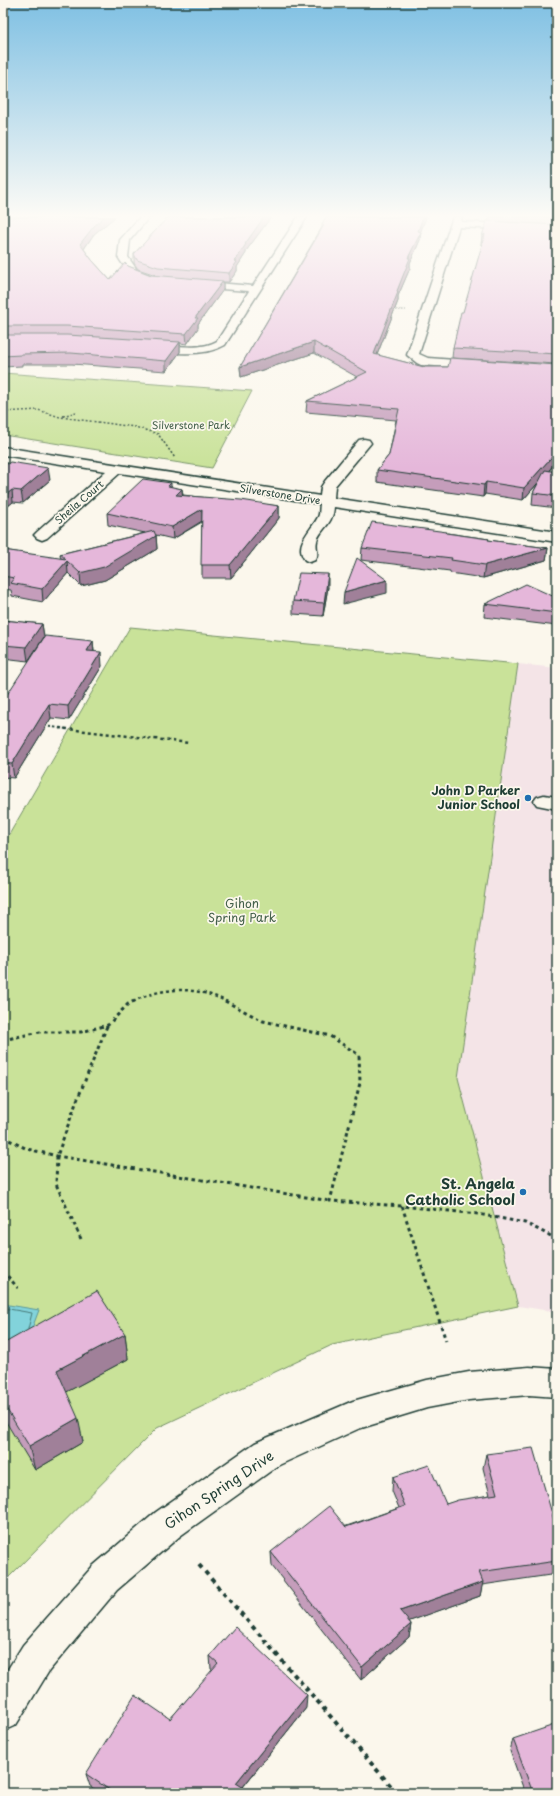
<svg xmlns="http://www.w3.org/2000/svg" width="560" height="1796" font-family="'Playpen Sans',sans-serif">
<rect width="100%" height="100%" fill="#fbf7ec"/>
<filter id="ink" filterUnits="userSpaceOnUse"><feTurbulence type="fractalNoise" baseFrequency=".025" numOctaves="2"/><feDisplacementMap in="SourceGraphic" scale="8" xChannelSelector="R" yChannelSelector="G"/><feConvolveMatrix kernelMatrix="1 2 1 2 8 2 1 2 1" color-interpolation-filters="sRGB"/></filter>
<g filter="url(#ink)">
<path fill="#f4e4e7" d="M 518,664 L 557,668 L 557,1312 L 518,1306 L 458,1078 Z"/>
<path fill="#c9e299" stroke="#749066" d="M 3,373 L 252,391 L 212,468 L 3,435 Z
M 130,627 L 518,664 L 458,1078 L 518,1306 L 332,1345 L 157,1428 L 3,1583 L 3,845 Z"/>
<path fill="#82d3db" stroke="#5a9798" d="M 3,1304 L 39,1310 L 3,1405 Z"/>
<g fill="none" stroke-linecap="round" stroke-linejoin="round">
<path stroke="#477977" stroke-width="1" d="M 3,1308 L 32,1313 L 28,1329"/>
<g stroke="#1f3d34" stroke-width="3">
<path id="minor" d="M 140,217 L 149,217 L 130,240 L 128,257 L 137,270 L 159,279 L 160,281 L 159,283 L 151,283 L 129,274 L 118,257 L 120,240 Z
M 298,217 L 307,217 L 225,345 C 205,357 168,354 146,348 L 144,346 L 150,343 C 171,344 198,352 217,341 L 249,291 L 193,287 L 188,284 L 193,281 L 253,286 Z
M 453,217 L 462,217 L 461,222 L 557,226 L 557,232 L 459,227 L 419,354 L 428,358 L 482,362 L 484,365 L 482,368 L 478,369 L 421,365 L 417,363 L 407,355 Z
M 364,439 L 369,440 L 371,443 L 335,486 L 334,498 L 557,532 L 557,542 L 334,507 C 333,525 320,529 317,541 C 315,548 320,554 315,560 L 310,562 L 305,560 C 293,544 311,531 318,517 C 320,514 319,509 320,504 L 120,473 L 47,538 L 42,540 L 37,538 L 34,535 L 37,532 L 106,471 L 3,455 L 3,447 L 320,496 L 321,487 L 325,481 L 359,440 Z
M 544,795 L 557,797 L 557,809 L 537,805 L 534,801 L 537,797 Z
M 529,1367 L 557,1369 L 557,1397 L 529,1395 L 469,1400 L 427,1408 L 358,1429 L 279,1465 L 180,1536 L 117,1590 L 49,1671 L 16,1725 L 3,1731 L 3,1677 L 23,1645 L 93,1566 L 156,1512 L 255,1443 L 353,1401 L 427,1380 L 469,1372 Z"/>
</g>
<path stroke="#1f3d34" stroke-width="1" stroke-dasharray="1.5 1.5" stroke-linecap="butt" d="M 393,310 L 406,310"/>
<path stroke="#1f3d34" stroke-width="1.5" stroke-dasharray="2 2" stroke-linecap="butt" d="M 3,412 L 38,410 L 60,417 L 135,427 L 158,434 L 175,458
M 63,416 L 76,412"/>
<path stroke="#1f3d34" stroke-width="2" stroke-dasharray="2.5 2.5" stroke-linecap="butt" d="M 44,726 L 67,729"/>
<path stroke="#1f3d34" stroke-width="2.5" stroke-dasharray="3 3" stroke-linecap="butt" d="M 59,728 L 189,743
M 133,1002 C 161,986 198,986 227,1002"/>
<path stroke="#1f3d34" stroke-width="3" stroke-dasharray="3.5 3.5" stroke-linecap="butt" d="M 225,1001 L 263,1021 L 330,1036 L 359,1055 L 360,1083 L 330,1201 L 402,1206 L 478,1214 L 525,1223 L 557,1239
M 3,1040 L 40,1032 L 81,1032 L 108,1025 L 128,1004 L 134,1001
M 3,1137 L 27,1149 L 57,1156 L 330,1201
M 402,1206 L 446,1341
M 81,1239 L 56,1184 L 57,1156 L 76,1103 L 107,1026
M 3,1271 L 18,1288"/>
<path stroke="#1f3d34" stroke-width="4" stroke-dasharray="4.5 4.5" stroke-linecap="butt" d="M 199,1565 L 397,1793"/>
<use href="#minor" fill="#fbf7ec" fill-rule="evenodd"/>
</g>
<path fill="#c59dbb" stroke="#1f3d34" d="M 9,217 L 115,217 L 94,234 L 84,249 L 92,260 L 110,280 L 128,266 L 151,275 L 156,275 L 138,269 L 134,263 L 134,254 L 168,217 L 271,217 L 246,251 L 246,253 L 237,267 L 237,271 L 229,282 L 223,282 L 223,290 L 198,324 L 198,328 L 187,344 L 180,343 L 180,352 L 166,371 L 72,364 L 22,364 L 22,366 L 3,367 L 3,222 Z
M 326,217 L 426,217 L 420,232 L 420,240 L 410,263 L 410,268 L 398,296 L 398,301 L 377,355 L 424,367 L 448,367 L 557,365 L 557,461 L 549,471 L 557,472 L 557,508 L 532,505 L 533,493 L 538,483 L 523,500 L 485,494 L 483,497 L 377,482 L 377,470 L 389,455 L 396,420 L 306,412 L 307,401 L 357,377 L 314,353 L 241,377 L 240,367 L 322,227 L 322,224 Z
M 489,217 L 557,217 L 557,364 L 452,358 L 453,348 L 483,244 L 481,245 L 482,236 L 488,221 Z
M 3,463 L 50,480 L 23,503 L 13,502 L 8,506 L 4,505 L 3,506 Z
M 171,483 L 171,487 L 182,489 L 183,495 L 279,506 L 279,518 L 231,578 L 202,578 L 202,522 L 173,539 L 156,535 L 157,549 L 105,580 L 81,586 L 68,573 L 43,602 L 12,596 L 11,590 L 3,589 L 3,550 L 61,559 L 60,554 L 145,533 L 108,525 L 107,513 Z
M 447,533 L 489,539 L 488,540 L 548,548 L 546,560 L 483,578 L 450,573 L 450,571 L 361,560 L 362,548 Z
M 328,587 L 323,616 L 293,614 L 293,601 Z
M 557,598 L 557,626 L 484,617 L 485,604 Z
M 3,620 L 42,624 L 44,637 L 28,661 L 3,658 Z
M 93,641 L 94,651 L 102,666 L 69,720 L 51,718 L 14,778 L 3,777 L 3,778 L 3,701 Z
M 125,1334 L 128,1359 L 66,1392 L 83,1442 L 35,1470 L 3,1417 L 3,1344 Z
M 486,1454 L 557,1531 L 557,1574 L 482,1585 L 480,1596 L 409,1621 L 411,1624 L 409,1637 L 361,1680 L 272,1566 L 271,1552 L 399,1508 L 392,1491 L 393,1477 L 446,1504 L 490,1495 L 483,1468 Z
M 210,1656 L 306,1708 L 243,1787 L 252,1793 L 100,1793 L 90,1786 L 86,1774 L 170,1719 L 213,1670 L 211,1669 Z
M 513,1739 L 557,1793 L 525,1793 L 510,1751 Z"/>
<path fill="#a08099" stroke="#1f3d34" d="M 104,217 L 115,217 L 94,234 L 81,253 L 80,244 L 94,226 Z
M 264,217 L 271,217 L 246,251 L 246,253 L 237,267 L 237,271 L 229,282 L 229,273 L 245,244 Z
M 423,217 L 426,217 L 418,239 L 421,232 L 420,240 L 410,263 L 410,268 L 398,296 L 398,301 L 373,365 L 374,354 L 397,291 L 418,231 Z
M 485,234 L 485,243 L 481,245 L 482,236 Z
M 223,281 L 223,290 L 198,324 L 198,328 L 187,344 L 186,334 L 195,318 Z
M 180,342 L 180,352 L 166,371 L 166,361 Z
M 314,342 L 314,353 L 241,377 L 240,367 Z
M 557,451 L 557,461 L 523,500 L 524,488 Z
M 48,468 L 50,480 L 23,503 L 21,491 Z
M 486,482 L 485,494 L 483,497 L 484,485 Z
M 182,489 L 183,501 L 176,495 Z
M 12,490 L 13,502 L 8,506 L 7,494 Z
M 279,506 L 279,518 L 231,578 L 230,565 Z
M 202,509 L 202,521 L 173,539 L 172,527 Z
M 156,536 L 157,549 L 105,580 L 81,586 L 80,573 Z
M 548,548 L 546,560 L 483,578 L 485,565 Z
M 67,561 L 68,573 L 43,602 L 42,589 Z
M 328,574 L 328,587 L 323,616 L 324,603 Z
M 387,580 L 387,593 L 343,604 L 344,592 Z
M 42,624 L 44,637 L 28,661 L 26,647 Z
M 93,641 L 94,654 L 87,651 Z
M 101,652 L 102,666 L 69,720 L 68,706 Z
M 49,704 L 51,718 L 14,778 L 12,764 Z
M 125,1334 L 128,1359 L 61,1395 L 57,1370 Z
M 78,1418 L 83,1442 L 35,1470 L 29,1446 Z
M 483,1582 L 480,1596 L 399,1625 L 400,1611 Z
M 411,1624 L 409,1637 L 361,1680 L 362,1667 Z
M 307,1695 L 306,1708 L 238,1793 L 236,1783 Z"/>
<path fill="#e5b7da" stroke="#1f3d34" d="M 9,217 L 104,217 L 94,226 L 80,244 L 92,260 L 110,280 L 125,263 L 128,266 L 151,275 L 223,281 L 195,318 L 198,318 L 186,334 L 67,326 L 3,326 L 3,233 L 7,230 L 3,230 L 3,222 Z
M 168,217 L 264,217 L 245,244 L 246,244 L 235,261 L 237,262 L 229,273 L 158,267 L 137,260 L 134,254 Z
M 326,217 L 423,217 L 418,231 L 421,232 L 408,258 L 410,258 L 397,291 L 398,292 L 374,354 L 424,367 L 448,367 L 450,358 L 557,365 L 557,451 L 524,488 L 486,482 L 484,485 L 377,470 L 389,455 L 399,409 L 307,401 L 367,372 L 314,342 L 240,367 L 324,225 L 322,224 Z
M 487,221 L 557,225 L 557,354 L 453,348 L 461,312 L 463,312 L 485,234 L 482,236 Z
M 3,335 L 67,335 L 180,342 L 166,361 L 71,353 L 21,354 L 21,355 L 3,356 Z
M 10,462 L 48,468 L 21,491 L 12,490 L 7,494 L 3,493 L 3,463 L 7,464 Z
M 545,470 L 557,472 L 557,496 L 533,493 Z
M 143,479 L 171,483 L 168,486 L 182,489 L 176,495 L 241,500 L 279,506 L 230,565 L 201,565 L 202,509 L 172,527 L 107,513 Z
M 372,522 L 447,532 L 446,533 L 489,539 L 488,540 L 548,548 L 485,565 L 451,560 L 452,558 L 362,548 Z
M 154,531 L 156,536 L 104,567 L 80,573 L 67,561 L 42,589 L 10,583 L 14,578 L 3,576 L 3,550 L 66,559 L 60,554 Z
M 357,558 L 387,580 L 344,592 Z
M 299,573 L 328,574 L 324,603 L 293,601 Z
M 526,584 L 557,598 L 557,613 L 485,604 Z
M 3,620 L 42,624 L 26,647 L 3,645 Z
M 45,636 L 93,641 L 87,651 L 101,652 L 68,706 L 49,704 L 12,764 L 3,763 L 3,701 Z
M 97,1291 L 125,1334 L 57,1370 L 78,1418 L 29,1446 L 3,1403 L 3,1344 Z
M 533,1448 L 557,1531 L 557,1561 L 479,1572 L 483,1582 L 400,1611 L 411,1624 L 362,1667 L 271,1552 L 329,1506 L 346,1527 L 405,1506 L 393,1477 L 429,1465 L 446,1504 L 458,1500 L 497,1494 L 486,1454 Z
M 235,1627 L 307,1695 L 236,1783 L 252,1793 L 114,1793 L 86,1774 L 135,1695 L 170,1719 L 218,1663 L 210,1656 Z
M 557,1724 L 557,1793 L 533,1793 L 513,1739 Z"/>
</g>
<linearGradient id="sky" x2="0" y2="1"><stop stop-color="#7fc0e3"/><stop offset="0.46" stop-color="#fdfbf6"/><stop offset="1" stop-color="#fdfbf6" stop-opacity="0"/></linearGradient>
<rect width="560" height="469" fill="url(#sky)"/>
<g fill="#1f6fb2" stroke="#fbf7ec" stroke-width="1.5">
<circle cx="528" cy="798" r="4"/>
<circle cx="523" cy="1192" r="4"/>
</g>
<g text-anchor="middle" stroke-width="3.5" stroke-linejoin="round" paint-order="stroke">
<g font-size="10" fill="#415e48" stroke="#fbf7ec">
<text x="191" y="429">Silverstone Park</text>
</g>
<g font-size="10" fill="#1f3d34" stroke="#fbf7ec">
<text transform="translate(280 494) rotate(9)" y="4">Silverstone Drive</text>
<text transform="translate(79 502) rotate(-41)" y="4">Sheila Court</text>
</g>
<g font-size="12" font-weight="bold" fill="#1f3d34" stroke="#fbf7ec" text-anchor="end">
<text x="520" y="795">John D Parker<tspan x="520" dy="14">Junior School</tspan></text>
</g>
<g font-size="12" fill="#415e48" stroke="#fbf7ec">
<text x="242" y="908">Gihon<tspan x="242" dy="14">Spring Park</tspan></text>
</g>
<g font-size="14" font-weight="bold" fill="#1f3d34" stroke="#fbf7ec" text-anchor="end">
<text x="515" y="1189">St. Angela<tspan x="515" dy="16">Catholic School</tspan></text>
</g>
<g font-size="14" fill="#1f3d34" stroke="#fbf7ec">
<text transform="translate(219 1490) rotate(-34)" y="5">Gihon Spring Drive</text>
</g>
</g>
<rect width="560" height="1796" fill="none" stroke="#fbf7ec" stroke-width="16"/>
<rect x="8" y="8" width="544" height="1780" fill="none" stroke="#1f3d34" stroke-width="1.5" filter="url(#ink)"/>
</svg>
